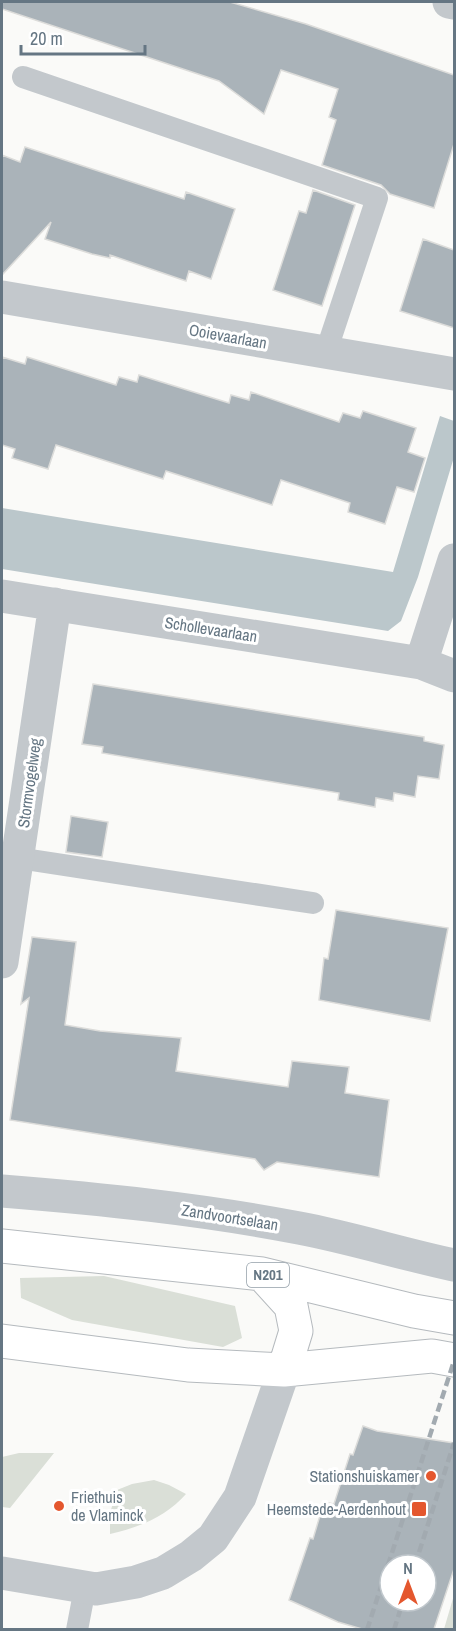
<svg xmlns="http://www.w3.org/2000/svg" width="456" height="1631" font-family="'Archivo Narrow',sans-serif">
<rect width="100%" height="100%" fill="#fafaf8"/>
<path fill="#dadfd7" d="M 104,1276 L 235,1306 L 242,1338 L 223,1347 L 72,1320 L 21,1298 L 20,1278 Z
M 19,1453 L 54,1453 L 10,1508 L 2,1507 L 2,1457 Z
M 154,1480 L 169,1485 L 186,1494 C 167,1516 138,1528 110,1534 L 110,1513 L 117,1490 L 132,1484 Z
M 454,1595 L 454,1629 L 444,1629 Z"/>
<path fill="#bbc7cb" d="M 440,416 L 454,421 L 454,457 L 418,577 L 401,621 L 388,631 L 2,569 L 2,508 L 393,572 Z"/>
<path fill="#aab3b9" stroke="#dcdcda" stroke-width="1.5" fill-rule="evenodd" d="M 2,2 L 230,2 L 306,24 L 454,75 L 454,144 L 434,208 L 390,194 L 381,185 L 322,165 L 336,120 L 329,117 L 338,89 L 281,70 L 264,114 L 219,81 L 2,9 Z
M 25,147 L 184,199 L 186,192 L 235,209 L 211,279 L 189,271 L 186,281 L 110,255 L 110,258 L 92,254 L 45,239 L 51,222 L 2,275 L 2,155 L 20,162 Z
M 313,190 L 355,205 L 322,306 L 273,290 L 299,211 L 306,213 Z
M 423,239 L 454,250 L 454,328 L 400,311 Z
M 2,357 L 25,364 L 27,357 L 116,385 L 119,377 L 137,382 L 139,375 L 229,403 L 231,395 L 249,400 L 251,392 L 339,422 L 343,413 L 360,418 L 363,411 L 416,428 L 408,452 L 425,458 L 414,492 L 397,487 L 385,524 L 348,512 L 350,503 L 281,480 L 272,505 L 166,471 L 163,479 L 56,445 L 48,469 L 12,458 L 15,449 L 2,445 Z
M 93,684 L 424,737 L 424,741 L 444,745 L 439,779 L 418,776 L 415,797 L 394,793 L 393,801 L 376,798 L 375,807 L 338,800 L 339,793 L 102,753 L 103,747 L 82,744 Z
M 71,816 L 108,822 L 102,857 L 66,852 Z
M 336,910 L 448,928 L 430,1021 L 319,1000 L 324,958 L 328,959 Z
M 32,937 L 76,942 L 65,1025 L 100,1031 L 181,1038 L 176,1071 L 288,1087 L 292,1061 L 349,1067 L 345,1093 L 389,1100 L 379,1177 L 277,1162 L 264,1170 L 255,1159 L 10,1120 L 29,998 L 21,1004 Z
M 363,1426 L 377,1431 L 454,1443 L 454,1569 L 434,1629 L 362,1629 L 338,1622 L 289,1600 L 310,1538 L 313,1539 L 324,1502 L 334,1504 L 350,1454 L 353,1455 ZM 390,1565 L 426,1565 L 426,1601 L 390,1601 Z"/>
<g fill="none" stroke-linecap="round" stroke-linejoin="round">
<g stroke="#b5babe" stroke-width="35">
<path id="primary" d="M 2,1246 L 262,1274 L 414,1311 L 454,1318
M 262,1274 L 291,1306 L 296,1331 L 284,1370
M 2,1341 L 188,1365 L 284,1370 L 432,1356 L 454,1360"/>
</g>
<path stroke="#c3c8cc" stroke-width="22" d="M 23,77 L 377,198 L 326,352
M 18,858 L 313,903
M 77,1630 L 85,1588"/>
<path stroke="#c3c8cc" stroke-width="33" d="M 449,2 L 454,3
M 2,297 L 454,374
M 2,596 L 421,663 L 454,676
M 421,663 L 454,560
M 2,962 L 55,604
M 2,1191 C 101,1199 201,1209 299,1228 C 352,1238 402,1254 454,1265
M 2,1573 L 96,1589 L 136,1582 L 163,1573 L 191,1556 L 213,1538 L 240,1497 L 284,1370"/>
<use href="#primary" stroke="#fff" stroke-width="33"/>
<path stroke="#a2aab0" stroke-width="4.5" stroke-dasharray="9 4.5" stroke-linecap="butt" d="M 415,1565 L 454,1443
M 367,1630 L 454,1361
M 394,1630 L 403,1601"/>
</g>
<g fill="#e4572e" stroke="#fff" stroke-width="2">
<circle cx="431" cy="1476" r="6"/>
<circle cx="59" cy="1506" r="6"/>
<rect x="411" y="1501" width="16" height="16" rx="3"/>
</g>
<g text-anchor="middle" stroke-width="6" stroke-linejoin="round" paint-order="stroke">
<rect fill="#fff" stroke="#939fa8" stroke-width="1.5" x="247" y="1263" width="42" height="24" rx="4.5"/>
<g font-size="15" font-weight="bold" fill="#657683">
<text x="268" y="1280">N201</text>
</g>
<g font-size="16" fill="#657683" stroke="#fff">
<text transform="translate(228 336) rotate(10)" y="6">Ooievaarlaan</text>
<text transform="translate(211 629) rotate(9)" y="6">Schollevaarlaan</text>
<text transform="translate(29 783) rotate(-82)" y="6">Stormvogelweg</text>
<text transform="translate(230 1217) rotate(9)" y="6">Zandvoortselaan</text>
</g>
<g font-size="16" fill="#657683" stroke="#fff" text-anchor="end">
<text x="419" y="1482">Stationshuiskamer</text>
<text x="71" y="1503" text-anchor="start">Friethuis<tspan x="71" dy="18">de Vlaminck</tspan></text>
<text x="406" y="1515">Heemstede-Aerdenhout</text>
</g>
</g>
<rect width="456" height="1631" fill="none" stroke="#657683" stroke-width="6"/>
<g transform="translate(408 1583)"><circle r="28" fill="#ffffff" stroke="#c1c8cd" stroke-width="1.5"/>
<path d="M0-4.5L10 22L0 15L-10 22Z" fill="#e4572e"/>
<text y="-9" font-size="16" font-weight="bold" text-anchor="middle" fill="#657683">N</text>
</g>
<path d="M21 45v9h124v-9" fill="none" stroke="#657683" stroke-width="3"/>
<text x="30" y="45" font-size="18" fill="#657683" stroke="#ffffff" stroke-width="4.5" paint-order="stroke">20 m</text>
</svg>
